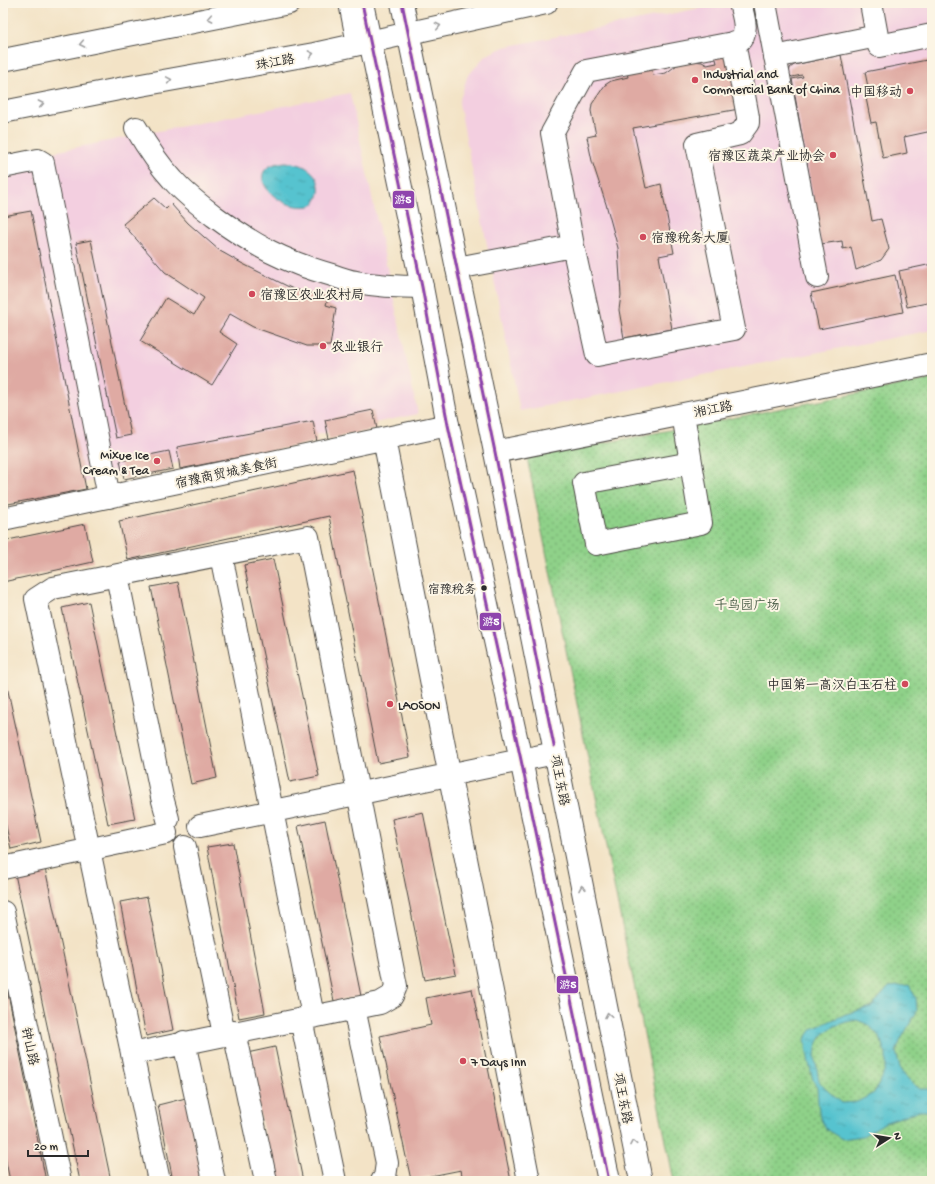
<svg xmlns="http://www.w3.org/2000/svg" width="935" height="1184" font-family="'Gochi Hand','LXGW WenKai TC',sans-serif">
<defs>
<pattern id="park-dots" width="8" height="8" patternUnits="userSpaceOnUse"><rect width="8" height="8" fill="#8fd189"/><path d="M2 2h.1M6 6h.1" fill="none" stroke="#75aa70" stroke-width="1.8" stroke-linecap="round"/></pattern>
<pattern id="water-ripples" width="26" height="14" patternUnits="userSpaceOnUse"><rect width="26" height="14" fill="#57c3cf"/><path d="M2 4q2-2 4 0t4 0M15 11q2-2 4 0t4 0" fill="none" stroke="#489fa8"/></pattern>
</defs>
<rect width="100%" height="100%" fill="#fcf5e5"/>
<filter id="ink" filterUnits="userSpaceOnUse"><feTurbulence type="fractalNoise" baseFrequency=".025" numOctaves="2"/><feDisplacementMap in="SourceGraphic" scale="8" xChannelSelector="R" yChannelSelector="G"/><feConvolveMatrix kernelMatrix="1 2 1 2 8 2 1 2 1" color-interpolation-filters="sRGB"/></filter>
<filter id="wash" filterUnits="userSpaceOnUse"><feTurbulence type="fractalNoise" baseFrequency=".012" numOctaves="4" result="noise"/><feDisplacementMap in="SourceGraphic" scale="16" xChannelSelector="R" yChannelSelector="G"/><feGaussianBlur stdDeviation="0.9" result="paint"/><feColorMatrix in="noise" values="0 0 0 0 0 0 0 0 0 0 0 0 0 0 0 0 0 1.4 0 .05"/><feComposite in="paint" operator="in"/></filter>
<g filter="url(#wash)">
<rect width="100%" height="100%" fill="#f3e3c6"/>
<path fill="#f3cfe0" d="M 726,3 L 932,3 L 932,330 L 520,411 L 459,103 L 467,77 L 485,56 L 504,47 Z
M 350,93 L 418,414 L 103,478 L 3,501 L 3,162 Z"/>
<path fill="url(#park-dots)" stroke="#5d7e5a" d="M 932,379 L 932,1181 L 674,1181 L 527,458 Z"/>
<path fill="url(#water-ripples)" stroke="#41777d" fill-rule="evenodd" d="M 286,162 C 293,163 300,164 305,167 C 320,175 324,192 313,205 C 278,216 235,166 286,162 Z
M 909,985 L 916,998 L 917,1011 L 901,1039 L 896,1052 L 901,1071 L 911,1082 L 920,1089 L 932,1089 L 932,1111 L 919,1111 L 886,1122 L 863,1136 L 842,1139 L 827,1130 L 820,1118 L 818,1102 L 817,1088 L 813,1080 L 809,1064 L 805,1039 L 812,1029 L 846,1014 L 871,1007 L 889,987 ZM 857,1020 L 869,1025 L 880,1038 L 886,1055 L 886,1065 L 882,1078 L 874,1093 L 857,1102 L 842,1103 C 835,1097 827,1091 821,1084 C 818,1080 818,1073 817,1069 C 809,1038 829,1024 857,1020 Z"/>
<g id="blocks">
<path fill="#dfaaa3" d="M 731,50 L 739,109 L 633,128 L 646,188 L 661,184 L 674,253 L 659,256 L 672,329 L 624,338 L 619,310 L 621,295 L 618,248 L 606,204 L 592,161 L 587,137 L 596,135 L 591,111 L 592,104 L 605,85 L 611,81 L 628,77 L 627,72 L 651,67 L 653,75 L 666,73 L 677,65 L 694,61 L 702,62 L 707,65 L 717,63 L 716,59 L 712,59 L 711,56 Z
M 841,55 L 872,221 L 881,219 L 889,249 L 881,260 L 856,270 L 851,247 L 843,249 L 842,241 L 821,244 L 792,79 L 803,77 L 802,75 L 792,77 L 789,74 L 790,68 L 794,65 Z
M 932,59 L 932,131 L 904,137 L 907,153 L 883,158 L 876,122 L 871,123 L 866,98 L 870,97 L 865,72 Z
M 154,198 L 166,209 L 171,204 L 188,223 L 220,251 L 243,264 L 293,289 L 328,297 L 326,305 L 336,308 L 330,346 L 307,346 L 253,327 L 230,314 L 219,332 L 237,344 L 212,385 L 140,341 L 166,298 L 194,315 L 204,298 L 165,272 L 123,224 Z
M 31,211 L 86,489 L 3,505 L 3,216 Z
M 91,240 L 131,435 L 116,438 L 76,243 Z
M 932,264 L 932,302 L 907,307 L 899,271 Z
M 895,275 L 903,312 L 819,329 L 811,293 Z
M 373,410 L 377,429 L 329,439 L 325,420 Z
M 313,421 L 317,442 L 180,469 L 177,447 Z
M 169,451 L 173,469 L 124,479 L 120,461 Z
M 353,470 L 410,757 L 378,763 L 329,516 L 128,560 L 119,521 Z
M 85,524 L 93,562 L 3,582 L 3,541 Z
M 273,559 L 319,776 L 290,782 L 244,565 Z
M 178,582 L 217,778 L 191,784 L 151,587 Z
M 89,602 L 135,819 L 108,824 L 62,608 Z
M 3,668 L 41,842 L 11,849 L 3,812 Z
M 423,812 L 456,974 L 425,980 L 392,819 Z
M 325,820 L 361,996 L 334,1001 L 298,826 Z
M 233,843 L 265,1013 L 239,1018 L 207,847 Z
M 45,868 L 111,1181 L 80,1181 L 15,874 Z
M 147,897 L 173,1030 L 146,1036 L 120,902 Z
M 4,974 L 46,1181 L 10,1181 L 3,1147 Z
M 472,989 L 511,1181 L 463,1181 L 461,1170 L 411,1180 L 380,1036 L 431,1025 L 426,998 Z
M 275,1047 L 303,1181 L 274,1181 L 247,1053 Z
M 186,1098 L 203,1181 L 173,1181 L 158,1105 Z"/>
</g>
</g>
<g filter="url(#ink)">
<use href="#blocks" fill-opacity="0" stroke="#494742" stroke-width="1"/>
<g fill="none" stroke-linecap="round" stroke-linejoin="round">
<g stroke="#494742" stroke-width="24">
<path id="minor" d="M 350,3 L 358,44
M 765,3 L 817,277
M 871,3 L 877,36
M 734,42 L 748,117 L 748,123 L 740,134 L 697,144 L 734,329 L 597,355 L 573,246 L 552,133 L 586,71 L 738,42 C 750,33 743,16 740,3
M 775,57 L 877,36 L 879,46 L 932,35
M 3,60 L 289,3
M 3,112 L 119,89 L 314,54 L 546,3
M 136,128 C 147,147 159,165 173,180 C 185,194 200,205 214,216 C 253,245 285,262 332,275 C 340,278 348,281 356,282 C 378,286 400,287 422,287
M 3,167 L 38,160 L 43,163 L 109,497
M 457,268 L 573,246
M 683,414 L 701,523 L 596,544 L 584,483 L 691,463
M 384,439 L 529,1181
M 495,452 L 932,364
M 3,519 L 448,425
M 221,555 L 313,1016
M 117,576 L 162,797 L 168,819
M 200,826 L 555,753
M 185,847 L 224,1034
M 3,868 L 166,833
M 3,912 L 60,1181
M 354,1008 L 387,1163 L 385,1177 L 382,1181
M 301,1019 L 335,1181
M 234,1032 L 266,1181
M 184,1042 L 214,1181
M 132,1054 L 380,1003 L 392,996 L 396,986 L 308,537 L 53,588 L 36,599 L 159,1181"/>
</g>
<g stroke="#494742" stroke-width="24">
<path id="major" d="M 362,3 L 422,287 L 448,425 L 521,760 L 609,1181
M 402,3 L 495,452 L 641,1181"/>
</g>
<use href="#minor" stroke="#fff" stroke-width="22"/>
<use href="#major" stroke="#fff" stroke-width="22"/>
<g stroke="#fcf5e5" stroke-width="6">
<path id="bus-1" d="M 362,3 L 422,287 L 448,425 L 521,760 L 609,1181
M 402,3 L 495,452 L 554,746"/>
</g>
<use href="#bus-1" stroke="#8e44ad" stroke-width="3"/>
</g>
<defs><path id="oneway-chevron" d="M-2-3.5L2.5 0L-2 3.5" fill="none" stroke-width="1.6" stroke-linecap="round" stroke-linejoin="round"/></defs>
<g stroke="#a0a0a0">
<use href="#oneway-chevron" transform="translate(210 18) rotate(169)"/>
<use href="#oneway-chevron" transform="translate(438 26) rotate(-12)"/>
<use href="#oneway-chevron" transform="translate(82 44) rotate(169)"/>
<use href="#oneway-chevron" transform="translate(311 54) rotate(-11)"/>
<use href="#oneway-chevron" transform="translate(169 80) rotate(-10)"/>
<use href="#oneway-chevron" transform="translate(41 104) rotate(-11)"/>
<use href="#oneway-chevron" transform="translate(582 888) rotate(-101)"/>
<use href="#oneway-chevron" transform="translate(608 1015) rotate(-101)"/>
<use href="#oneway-chevron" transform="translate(633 1143) rotate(-101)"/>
</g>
</g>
<g fill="#d1495b" stroke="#fcf5e5" stroke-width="1.5">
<circle cx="695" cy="80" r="4"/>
<circle cx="910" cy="91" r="4"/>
<circle cx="833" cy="155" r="4"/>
<circle cx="643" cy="237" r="4"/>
<circle cx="252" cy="294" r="4"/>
<circle cx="323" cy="346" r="4"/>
<circle cx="157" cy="461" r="4"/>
<circle cx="905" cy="684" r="4"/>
<circle cx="390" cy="704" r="4"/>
<circle cx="463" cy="1061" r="4"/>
</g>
<circle fill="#2b2b2b" stroke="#fcf5e5" stroke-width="1.5" cx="484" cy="588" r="3.5"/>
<g text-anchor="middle" stroke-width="4" stroke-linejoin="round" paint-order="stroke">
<g font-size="12" fill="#2b2b2b" stroke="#fcf5e5" text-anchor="end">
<text x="476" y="593">宿豫税务</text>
</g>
<g font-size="13" fill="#2b2b2b" stroke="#fcf5e5">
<text transform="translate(275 61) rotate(-10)" y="5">珠江路</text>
<text transform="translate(713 408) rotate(-11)" y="5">湘江路</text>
<text transform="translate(226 472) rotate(-12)" y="5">宿豫商贸城美食街</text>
<text transform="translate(561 780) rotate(79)" y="5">项王东路</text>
<text transform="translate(31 1046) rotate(78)" y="5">钟山路</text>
<text transform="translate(624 1098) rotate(79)" y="5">项王东路</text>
</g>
<g font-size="13" fill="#2b2b2b" stroke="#fcf5e5" text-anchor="start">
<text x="703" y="78">Industrial and<tspan x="703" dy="15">Commercial Bank of China</tspan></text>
<text x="902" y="96" text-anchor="end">中国移动</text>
<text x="825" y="160" text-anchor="end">宿豫区蔬菜产业协会</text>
<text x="651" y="242">宿豫税务大厦</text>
<text x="260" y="299">宿豫区农业农村局</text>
<text x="331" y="351">农业银行</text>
<text x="149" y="459" text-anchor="end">Mixue Ice<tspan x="149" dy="15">Cream &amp; Tea</tspan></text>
<text x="897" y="689" text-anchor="end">中国第一高汉白玉石柱</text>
<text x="398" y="709">LAOSON</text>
<text x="471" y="1066">7 Days Inn</text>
</g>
<g font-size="13" fill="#495d47" stroke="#fcf5e5">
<text x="747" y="609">千鸟园广场</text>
</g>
</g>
<g stroke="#fcf5e5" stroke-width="1.5">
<rect x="392" y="190" width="23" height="19" rx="4" fill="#8e44ad"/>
<rect x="479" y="612" width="23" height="19" rx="4" fill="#8e44ad"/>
<rect x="556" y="975" width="23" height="19" rx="4" fill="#8e44ad"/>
</g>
<g font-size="11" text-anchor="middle" font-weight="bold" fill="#fff">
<text x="403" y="203">游5</text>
<text x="491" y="625">游5</text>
<text x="568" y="988">游5</text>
</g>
<rect width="935" height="1184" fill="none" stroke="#fcf5e5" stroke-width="16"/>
<g transform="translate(889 1138) rotate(78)" stroke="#fcf5e5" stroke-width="3" paint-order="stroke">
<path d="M0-3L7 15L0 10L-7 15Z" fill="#2b2b2b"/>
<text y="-6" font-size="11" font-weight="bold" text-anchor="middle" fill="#2b2b2b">N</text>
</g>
<path d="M28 1150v6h60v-6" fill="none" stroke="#2b2b2b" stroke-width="2"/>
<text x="34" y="1150" font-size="12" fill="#2b2b2b" stroke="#fcf5e5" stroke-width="3" paint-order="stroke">20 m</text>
</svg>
